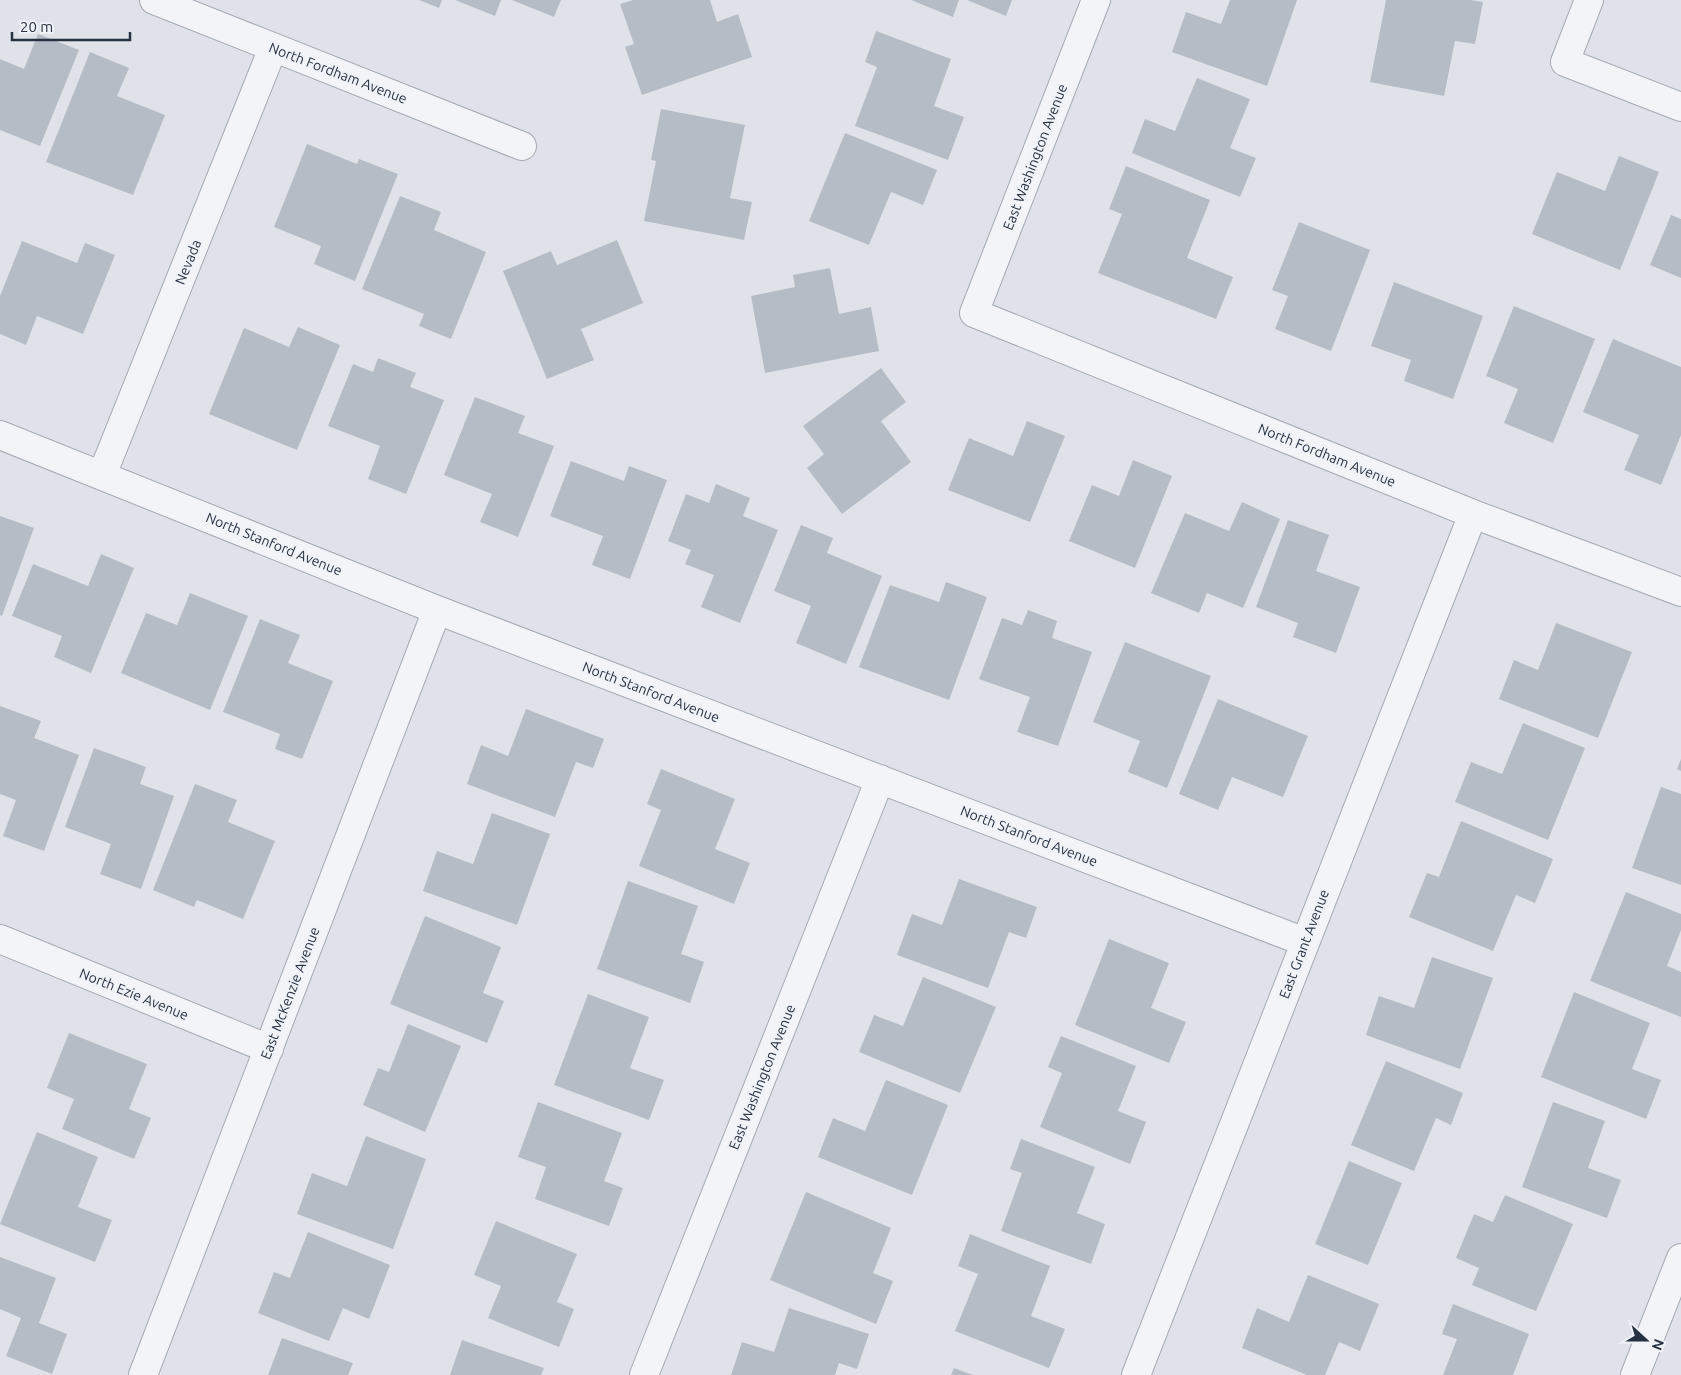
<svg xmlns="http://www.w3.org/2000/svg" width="1681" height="1375" font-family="Ubuntu,sans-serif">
<rect width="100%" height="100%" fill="#dfe3e9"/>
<path fill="#b6bcc6" d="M 419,0 L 442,0 L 439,8 Z
M 455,0 L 501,0 L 495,16 Z
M 512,0 L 561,0 L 554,17 Z
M 633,0 L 710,0 L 717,22 L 738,14 L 752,57 L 642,95 L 625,47 L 634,44 L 620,4 Z
M 911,0 L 959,0 L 953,17 Z
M 967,0 L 1012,0 L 1006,16 Z
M 1230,0 L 1297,0 L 1267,86 L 1172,52 L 1186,12 L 1221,24 Z
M 1386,0 L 1471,0 L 1483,2 L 1475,44 L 1455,41 L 1444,96 L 1370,82 Z
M 876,31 L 951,59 L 934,106 L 964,117 L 948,160 L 855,126 L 877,67 L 865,62 Z
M 38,34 L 79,50 L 40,146 L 0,130 L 0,59 L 24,69 Z
M 90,52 L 129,68 L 117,96 L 165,115 L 133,195 L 46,162 Z
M 1197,78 L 1250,99 L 1230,148 L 1256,158 L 1240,197 L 1132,153 L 1145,119 L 1175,131 Z
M 661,109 L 745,125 L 730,198 L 752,202 L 744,240 L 644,221 L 656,161 L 651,160 Z
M 845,133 L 937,170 L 923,205 L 891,192 L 869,245 L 809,221 Z
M 307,144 L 357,164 L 359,159 L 398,174 L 355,281 L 314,264 L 321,246 L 274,227 Z
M 1619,156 L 1659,172 L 1620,270 L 1532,234 L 1557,172 L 1605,191 Z
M 1126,166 L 1210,200 L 1187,258 L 1233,277 L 1216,319 L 1098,273 L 1122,214 L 1109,209 Z
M 400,196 L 441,212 L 434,230 L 486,252 L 451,339 L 419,326 L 424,314 L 362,289 Z
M 1671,215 L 1681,219 L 1681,278 L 1650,265 Z
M 1299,222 L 1370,250 L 1331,351 L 1275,329 L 1288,296 L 1272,290 Z
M 617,240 L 643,303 L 581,329 L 594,360 L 547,379 L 503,271 L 551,251 L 557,265 Z
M 22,241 L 77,263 L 85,243 L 115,255 L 83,334 L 37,316 L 26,345 L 0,334 L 0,296 Z
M 830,268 L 839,314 L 871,307 L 879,351 L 765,373 L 751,296 L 795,287 L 793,275 Z
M 1394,282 L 1483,316 L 1453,399 L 1404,381 L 1411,360 L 1371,346 Z
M 1514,306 L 1595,339 L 1553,443 L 1504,423 L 1518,389 L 1486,376 Z
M 298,327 L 340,345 L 297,450 L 209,414 L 244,328 L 289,347 Z
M 1613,339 L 1681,367 L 1681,435 L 1661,485 L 1624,470 L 1639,435 L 1583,412 Z
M 378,358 L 416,373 L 410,387 L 444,400 L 406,494 L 368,479 L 380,446 L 328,426 L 353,364 L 373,372 Z
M 881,368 L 906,402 L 881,421 L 911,462 L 842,514 L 807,468 L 824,454 L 803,426 Z
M 475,397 L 525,416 L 518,433 L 554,446 L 518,537 L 480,522 L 492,494 L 444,475 Z
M 1027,421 L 1065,436 L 1030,522 L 948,490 L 969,438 L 1013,456 Z
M 1133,460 L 1172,476 L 1135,568 L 1069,541 L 1092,485 L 1119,496 Z
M 571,461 L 624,481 L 629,466 L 667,480 L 630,579 L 592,565 L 603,536 L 550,516 Z
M 716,484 L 750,498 L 743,516 L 778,530 L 740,623 L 701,607 L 714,575 L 685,564 L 691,550 L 668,541 L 686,494 L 709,503 Z
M 1242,502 L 1280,519 L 1243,608 L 1207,593 L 1199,613 L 1151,593 L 1185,513 L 1229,531 Z
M 0,516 L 34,528 L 2,616 L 0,615 Z
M 1288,520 L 1329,535 L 1316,571 L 1360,587 L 1336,653 L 1293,637 L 1298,623 L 1256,607 Z
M 801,525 L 833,538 L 827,553 L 882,576 L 846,664 L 796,643 L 811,606 L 774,591 Z
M 101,554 L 134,568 L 91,673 L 54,657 L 62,636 L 12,616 L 33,564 L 88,586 Z
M 946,582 L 987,597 L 949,700 L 859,667 L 890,585 L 939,602 Z
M 190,593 L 248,616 L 210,710 L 121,673 L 146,613 L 177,625 Z
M 1028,610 L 1057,621 L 1052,638 L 1092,652 L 1058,746 L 1017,732 L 1030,697 L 979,679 L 1002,618 L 1022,625 Z
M 260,619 L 300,635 L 288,663 L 333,681 L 302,759 L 275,749 L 280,734 L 223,712 Z
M 1556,623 L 1632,652 L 1598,738 L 1499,699 L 1514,660 L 1538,670 Z
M 1125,642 L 1211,676 L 1167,788 L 1128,772 L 1140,741 L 1093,722 Z
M 1218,699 L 1308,736 L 1283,797 L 1232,777 L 1218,810 L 1179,794 Z
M 0,706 L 41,721 L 34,738 L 79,755 L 44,851 L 3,836 L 16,800 L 0,794 Z
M 526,709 L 604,739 L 593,768 L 576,762 L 555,817 L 467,784 L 481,745 L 508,756 Z
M 1523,723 L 1585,748 L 1548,840 L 1455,802 L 1471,762 L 1502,774 Z
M 94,748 L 146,767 L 140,784 L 174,796 L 141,889 L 100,874 L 111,844 L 65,827 Z
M 1681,759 L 1681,771 L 1677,769 Z
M 661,769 L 735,799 L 715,849 L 750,863 L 734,904 L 639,866 L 661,810 L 647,804 Z
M 195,784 L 237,800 L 228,822 L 275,841 L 243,919 L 197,900 L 194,907 L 153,890 Z
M 1661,787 L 1681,794 L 1681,885 L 1632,868 Z
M 492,813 L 550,834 L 517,925 L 423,891 L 437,851 L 473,864 Z
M 1461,821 L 1553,859 L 1535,903 L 1516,895 L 1493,951 L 1409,917 L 1427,873 L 1439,877 Z
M 959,879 L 1037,907 L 1026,938 L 1009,932 L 988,988 L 897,955 L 912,914 L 942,925 Z
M 628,881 L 698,906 L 681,954 L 704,962 L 690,1003 L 597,969 Z
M 1626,892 L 1681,914 L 1681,930 L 1667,966 L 1681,972 L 1681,1017 L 1590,981 Z
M 425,916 L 501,947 L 483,993 L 504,1001 L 487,1043 L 390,1004 Z
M 1109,939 L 1169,963 L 1151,1008 L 1186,1022 L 1169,1063 L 1075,1025 Z
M 1432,957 L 1493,978 L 1460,1069 L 1366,1035 L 1379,996 L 1414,1008 Z
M 923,977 L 996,1007 L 960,1093 L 859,1052 L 874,1015 L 903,1026 Z
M 1574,992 L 1650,1023 L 1632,1069 L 1661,1080 L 1646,1119 L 1541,1077 Z
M 588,994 L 649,1017 L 630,1068 L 664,1080 L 649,1120 L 554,1085 Z
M 408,1024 L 461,1046 L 425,1132 L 363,1105 L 378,1068 L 389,1072 Z
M 69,1033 L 147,1064 L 129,1109 L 151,1118 L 134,1159 L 62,1129 L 74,1099 L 47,1088 Z
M 1061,1036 L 1136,1066 L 1118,1111 L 1146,1122 L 1130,1164 L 1040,1127 L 1062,1073 L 1048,1067 Z
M 1386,1061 L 1463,1093 L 1451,1125 L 1436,1118 L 1414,1171 L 1351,1145 Z
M 886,1080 L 948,1105 L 912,1195 L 818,1157 L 833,1118 L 865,1131 Z
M 538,1102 L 622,1133 L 604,1181 L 623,1188 L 609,1226 L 535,1199 L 546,1167 L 518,1157 Z
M 1553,1102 L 1605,1121 L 1588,1168 L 1621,1180 L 1607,1218 L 1522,1187 Z
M 37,1132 L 98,1157 L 78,1207 L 112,1220 L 95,1262 L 0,1224 Z
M 366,1136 L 426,1159 L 393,1249 L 297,1214 L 312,1173 L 347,1186 Z
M 1021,1139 L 1095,1167 L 1077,1213 L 1105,1224 L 1091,1264 L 1001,1231 L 1022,1173 L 1010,1169 Z
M 1349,1161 L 1402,1183 L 1368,1265 L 1315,1244 Z
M 806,1192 L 891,1228 L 873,1273 L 893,1281 L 876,1324 L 770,1280 Z
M 1505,1195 L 1573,1224 L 1536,1311 L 1472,1285 L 1479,1268 L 1456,1258 L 1474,1214 L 1493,1222 Z
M 496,1221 L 577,1254 L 557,1302 L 574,1309 L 559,1347 L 488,1318 L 501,1286 L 474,1275 Z
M 308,1232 L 390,1265 L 369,1319 L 343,1308 L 329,1341 L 258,1313 L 274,1272 L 290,1278 Z
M 970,1234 L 1050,1266 L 1031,1316 L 1065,1329 L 1049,1368 L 955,1331 L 978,1274 L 958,1266 Z
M 0,1257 L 56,1278 L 39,1323 L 67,1334 L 52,1374 L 6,1356 L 21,1318 L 0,1309 Z
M 1308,1275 L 1379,1304 L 1360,1351 L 1339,1342 L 1325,1375 L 1307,1375 L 1242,1348 L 1257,1308 L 1289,1322 Z
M 1453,1304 L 1529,1334 L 1513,1375 L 1443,1375 L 1457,1339 L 1442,1334 Z
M 789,1308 L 869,1334 L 857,1369 L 839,1363 L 835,1375 L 731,1375 L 742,1342 L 774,1352 Z
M 282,1338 L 353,1363 L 348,1375 L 268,1375 Z
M 462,1340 L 544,1368 L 541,1375 L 450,1375 Z
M 954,1368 L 973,1375 L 951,1375 Z"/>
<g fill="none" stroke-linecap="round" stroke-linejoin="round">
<g stroke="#a4aab3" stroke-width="30">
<path id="minor" d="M 154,0 L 522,146
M 1096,0 L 974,313 L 1473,514 L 1681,592
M 1589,0 L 1565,62 L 1681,107
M 0,435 L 437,610 L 1305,942
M 102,475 L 273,48
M 0,939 L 269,1049
M 143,1375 L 437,610
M 644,1375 L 880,779
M 1136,1375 L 1473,514
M 1635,1375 L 1681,1258"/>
</g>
<use href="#minor" stroke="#f2f4f7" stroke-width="28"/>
</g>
<g text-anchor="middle" stroke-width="4" stroke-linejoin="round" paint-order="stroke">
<g font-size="14" fill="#273141" stroke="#eff2f7">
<text transform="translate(338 73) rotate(21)" y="5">North Fordham Avenue</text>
<text transform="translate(1035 157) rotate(-69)" y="5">East Washington Avenue</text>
<text transform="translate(188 262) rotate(-68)" y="5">Nevada</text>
<text transform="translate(1327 455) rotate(22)" y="5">North Fordham Avenue</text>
<text transform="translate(274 544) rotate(22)" y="5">North Stanford Avenue</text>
<text transform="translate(651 692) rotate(21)" y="5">North Stanford Avenue</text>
<text transform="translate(1029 836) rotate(21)" y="5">North Stanford Avenue</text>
<text transform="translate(1304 944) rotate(-69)" y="5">East Grant Avenue</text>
<text transform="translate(290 993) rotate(-69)" y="5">East McKenzie Avenue</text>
<text transform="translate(134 994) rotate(22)" y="5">North Ezie Avenue</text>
<text transform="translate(762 1077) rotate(-68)" y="5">East Washington Avenue</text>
</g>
</g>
<g transform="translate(1646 1340) rotate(111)" stroke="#eff2f7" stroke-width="4" paint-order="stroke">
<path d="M0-4L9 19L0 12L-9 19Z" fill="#273141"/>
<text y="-8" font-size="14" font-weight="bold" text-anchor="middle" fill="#273141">N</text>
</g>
<path d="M12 32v8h118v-8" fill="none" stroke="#273141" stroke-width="2.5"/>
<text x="20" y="32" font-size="15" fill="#273141" stroke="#eff2f7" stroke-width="4" paint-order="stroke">20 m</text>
</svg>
